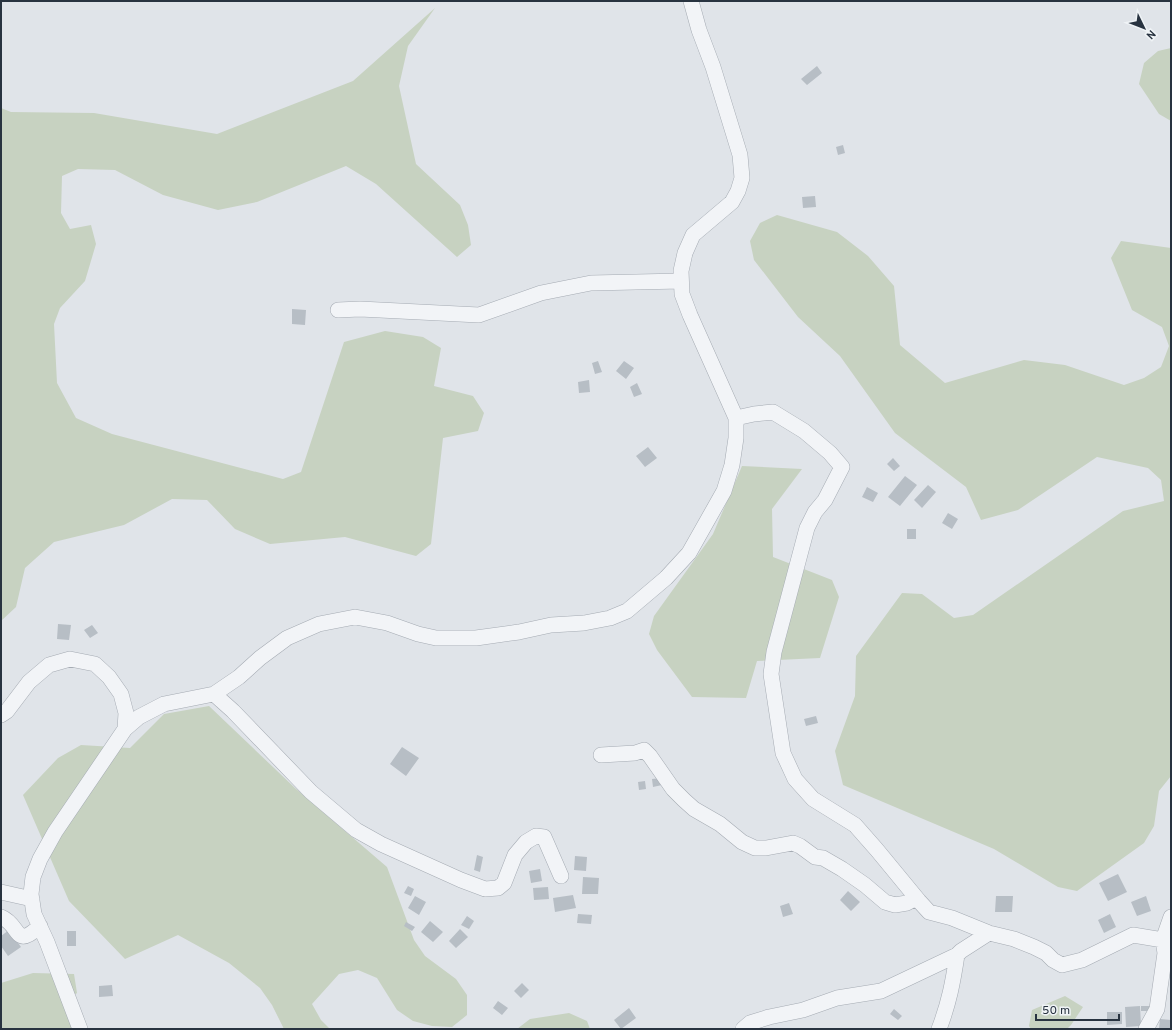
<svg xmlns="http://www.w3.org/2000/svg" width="1172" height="1030" font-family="Overpass,sans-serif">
<rect width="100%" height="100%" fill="#e0e4e9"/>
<path fill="#c7d2c1" d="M 435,8 L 408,46 L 399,86 L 416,164 L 460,205 L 468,225 L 471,245 L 457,257 L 376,184 L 346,166 L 257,202 L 218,210 L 163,195 L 115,170 L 78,169 L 62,176 L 61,213 L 70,229 L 91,225 L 96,244 L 85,281 L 60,308 L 54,324 L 57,383 L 76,418 L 112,434 L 283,479 L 301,472 L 344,342 L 385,331 L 423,337 L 441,348 L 434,386 L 473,396 L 484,413 L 478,431 L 443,438 L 431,544 L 416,556 L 345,537 L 270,544 L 235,529 L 207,500 L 172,499 L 124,525 L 54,542 L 25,568 L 16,607 L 1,621 L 1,108 L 11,112 L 94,113 L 217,134 L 353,81 Z
M 1171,48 L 1171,121 L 1159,114 L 1139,84 L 1144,63 L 1158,51 Z
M 777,215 L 837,232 L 868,256 L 894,286 L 900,345 L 945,383 L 1024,360 L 1065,365 L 1124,385 L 1144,378 L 1161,367 L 1169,346 L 1162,327 L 1132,310 L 1111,258 L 1121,241 L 1171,248 L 1171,776 L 1159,791 L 1154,826 L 1144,843 L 1077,891 L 1058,887 L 994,849 L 843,785 L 835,751 L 855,696 L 856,656 L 902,593 L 922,594 L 954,618 L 973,615 L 1123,511 L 1164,501 L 1161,480 L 1148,468 L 1097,457 L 1018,510 L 981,520 L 966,487 L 895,433 L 840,356 L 798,317 L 754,260 L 750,241 L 760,223 Z
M 742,466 L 802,469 L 772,509 L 773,557 L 832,580 L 839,597 L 820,658 L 757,661 L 746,698 L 692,697 L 657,650 L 649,634 L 654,616 L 713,534 Z
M 209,706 L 295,788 L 387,867 L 414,940 L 425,956 L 456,979 L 467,995 L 467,1015 L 452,1027 L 432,1026 L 413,1021 L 397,1010 L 377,978 L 358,970 L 339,974 L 312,1004 L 321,1020 L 330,1029 L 284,1029 L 272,1005 L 260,988 L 229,963 L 178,935 L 125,959 L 69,901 L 23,795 L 58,758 L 81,745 L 130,748 L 164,714 Z
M 33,973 L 74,974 L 77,993 L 63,1004 L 76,1029 L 1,1029 L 1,983 Z
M 1065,996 L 1083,1007 L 1071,1025 L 1067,1029 L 1031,1029 L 1029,1026 L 1032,1010 Z
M 569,1013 L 587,1021 L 590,1029 L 517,1029 L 530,1019 Z"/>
<path fill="#b7bec5" d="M 817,66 L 822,73 L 807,85 L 801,79 Z
M 843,145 L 845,153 L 838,155 L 836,147 Z
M 815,196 L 816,207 L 803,208 L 802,197 Z
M 292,309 L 306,310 L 305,325 L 292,324 Z
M 598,361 L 602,372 L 595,374 L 592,363 Z
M 624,361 L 634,368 L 626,379 L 616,371 Z
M 589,380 L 590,392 L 579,393 L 578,382 Z
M 637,383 L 642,394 L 634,397 L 630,387 Z
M 648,447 L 657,458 L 645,467 L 636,456 Z
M 893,458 L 900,466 L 894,471 L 887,464 Z
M 905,476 L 917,485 L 900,506 L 888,497 Z
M 928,485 L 936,492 L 922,508 L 914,500 Z
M 867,487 L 878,493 L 873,502 L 862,497 Z
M 948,513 L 958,519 L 952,529 L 942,523 Z
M 907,529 L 916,529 L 916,539 L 907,539 Z
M 58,624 L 71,625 L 69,640 L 57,639 Z
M 92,625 L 98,633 L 90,638 L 84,630 Z
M 816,716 L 818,723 L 806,726 L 804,719 Z
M 402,747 L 419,758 L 406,776 L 390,764 Z
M 661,778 L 662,785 L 653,787 L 652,779 Z
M 645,781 L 646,789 L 639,790 L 638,782 Z
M 477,855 L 483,857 L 480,872 L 474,870 Z
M 575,856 L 587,857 L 586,871 L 574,870 Z
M 540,869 L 542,881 L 531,883 L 529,871 Z
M 1118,874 L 1127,892 L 1108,901 L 1099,883 Z
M 583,877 L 599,878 L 598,894 L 582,894 Z
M 408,886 L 414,889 L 411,896 L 404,893 Z
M 548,887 L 549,899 L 534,900 L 533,888 Z
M 848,891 L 860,902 L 851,911 L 840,900 Z
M 573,895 L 576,908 L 555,912 L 553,898 Z
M 415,896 L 426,902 L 419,915 L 408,908 Z
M 996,896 L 1013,896 L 1012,912 L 995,912 Z
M 1146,896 L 1151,911 L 1137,916 L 1131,902 Z
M 789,903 L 793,914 L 783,917 L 780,906 Z
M 578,914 L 592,915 L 591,924 L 577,923 Z
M 1110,914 L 1116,927 L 1104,933 L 1098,920 Z
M 467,916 L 474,921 L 469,929 L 461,925 Z
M 430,921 L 443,932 L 433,942 L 421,932 Z
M 406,922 L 415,927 L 412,931 L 404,926 Z
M 460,929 L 468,937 L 456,948 L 449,941 Z
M 9,930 L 21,947 L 8,956 L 1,946 L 1,936 Z
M 67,931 L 76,931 L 76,946 L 67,946 Z
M 522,983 L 529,990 L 521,998 L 514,991 Z
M 112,985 L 113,996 L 99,997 L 99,986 Z
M 498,1001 L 508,1008 L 502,1015 L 493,1008 Z
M 1140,1006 L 1141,1026 L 1126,1027 L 1125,1007 Z
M 1141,1006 L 1152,1006 L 1152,1011 L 1141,1011 Z
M 629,1008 L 636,1018 L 621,1029 L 614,1020 Z
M 894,1009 L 902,1016 L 898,1020 L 890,1014 Z
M 1107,1012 L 1122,1012 L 1122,1024 L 1107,1025 Z
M 1160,1019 L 1171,1020 L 1171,1029 L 1159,1029 Z"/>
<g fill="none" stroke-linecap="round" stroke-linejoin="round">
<g stroke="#a5abb3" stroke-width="16">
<path id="minor" d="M 338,310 L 360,309 L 479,315 L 541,293 L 591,283 L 681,281
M 736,418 L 754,414 L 773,412 L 804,431 L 830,453 L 842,467 L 825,500 L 815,512 L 807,528 L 774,652 L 771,674 L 783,753 L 795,779 L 813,799 L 855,825 L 877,850 L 919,901 L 929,912 L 952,918 L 989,933 L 1014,939 L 1034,947 L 1046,953 L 1053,960 L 1062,965 L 1082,960 L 1133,935 L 1163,940 L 1171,917
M 214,694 L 233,711 L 311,792 L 356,830 L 381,844 L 461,880 L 485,889 L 498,888 L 504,883 L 515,855 L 526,842 L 536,836 L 544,837 L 561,876
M 1,715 L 7,711 L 29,682 L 49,665 L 70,659 L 95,664 L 109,677 L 121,694 L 126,713 L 125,729
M 601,755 L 635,753 L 644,750 L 650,756 L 673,789 L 684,800 L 694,809 L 720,824 L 742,842 L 755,848 L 766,848 L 793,843 L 800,846 L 815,857 L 823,858 L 842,869 L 865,885 L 885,902 L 895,905 L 907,903 L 916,898
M 1,892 L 32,899
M 1,917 C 21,925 14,950 40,926
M 80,1029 L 47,942 L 34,914 L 31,894 L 33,877 L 40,859 L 55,832 L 125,729 L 139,717 L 164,704 L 214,694 L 239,677 L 260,658 L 287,638 L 319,624 L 355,617 L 387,623 L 418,634 L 436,638 L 476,638 L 519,632 L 551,625 L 584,623 L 610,618 L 627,611 L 666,578 L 689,553 L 724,491 L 732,465 L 736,438 L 736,418 L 690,315 L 682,294 L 681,271 L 685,253 L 693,235 L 732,202 L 738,191 L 742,178 L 740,155 L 713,67 L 699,30 L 691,1
M 743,1029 L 750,1023 L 769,1017 L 803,1010 L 837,998 L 881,991 L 957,955
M 939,1029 C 949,1003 953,982 957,955 L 961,951 L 989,933
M 1146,1029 L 1157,1009 L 1165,953 L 1163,940"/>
</g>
<use href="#minor" stroke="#f2f4f7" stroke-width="15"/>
</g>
<rect width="1172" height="1030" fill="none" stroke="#283340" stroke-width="4"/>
<g transform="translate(1144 28) rotate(133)" stroke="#eff3f6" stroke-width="3" paint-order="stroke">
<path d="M0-3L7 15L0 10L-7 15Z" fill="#283340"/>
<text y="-6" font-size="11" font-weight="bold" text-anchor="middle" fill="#283340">N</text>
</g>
<path d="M1036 1014v6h83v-6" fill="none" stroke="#283340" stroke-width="2"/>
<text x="1042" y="1014" font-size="12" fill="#283340" stroke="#eff3f6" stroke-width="3" paint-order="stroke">50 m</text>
</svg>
